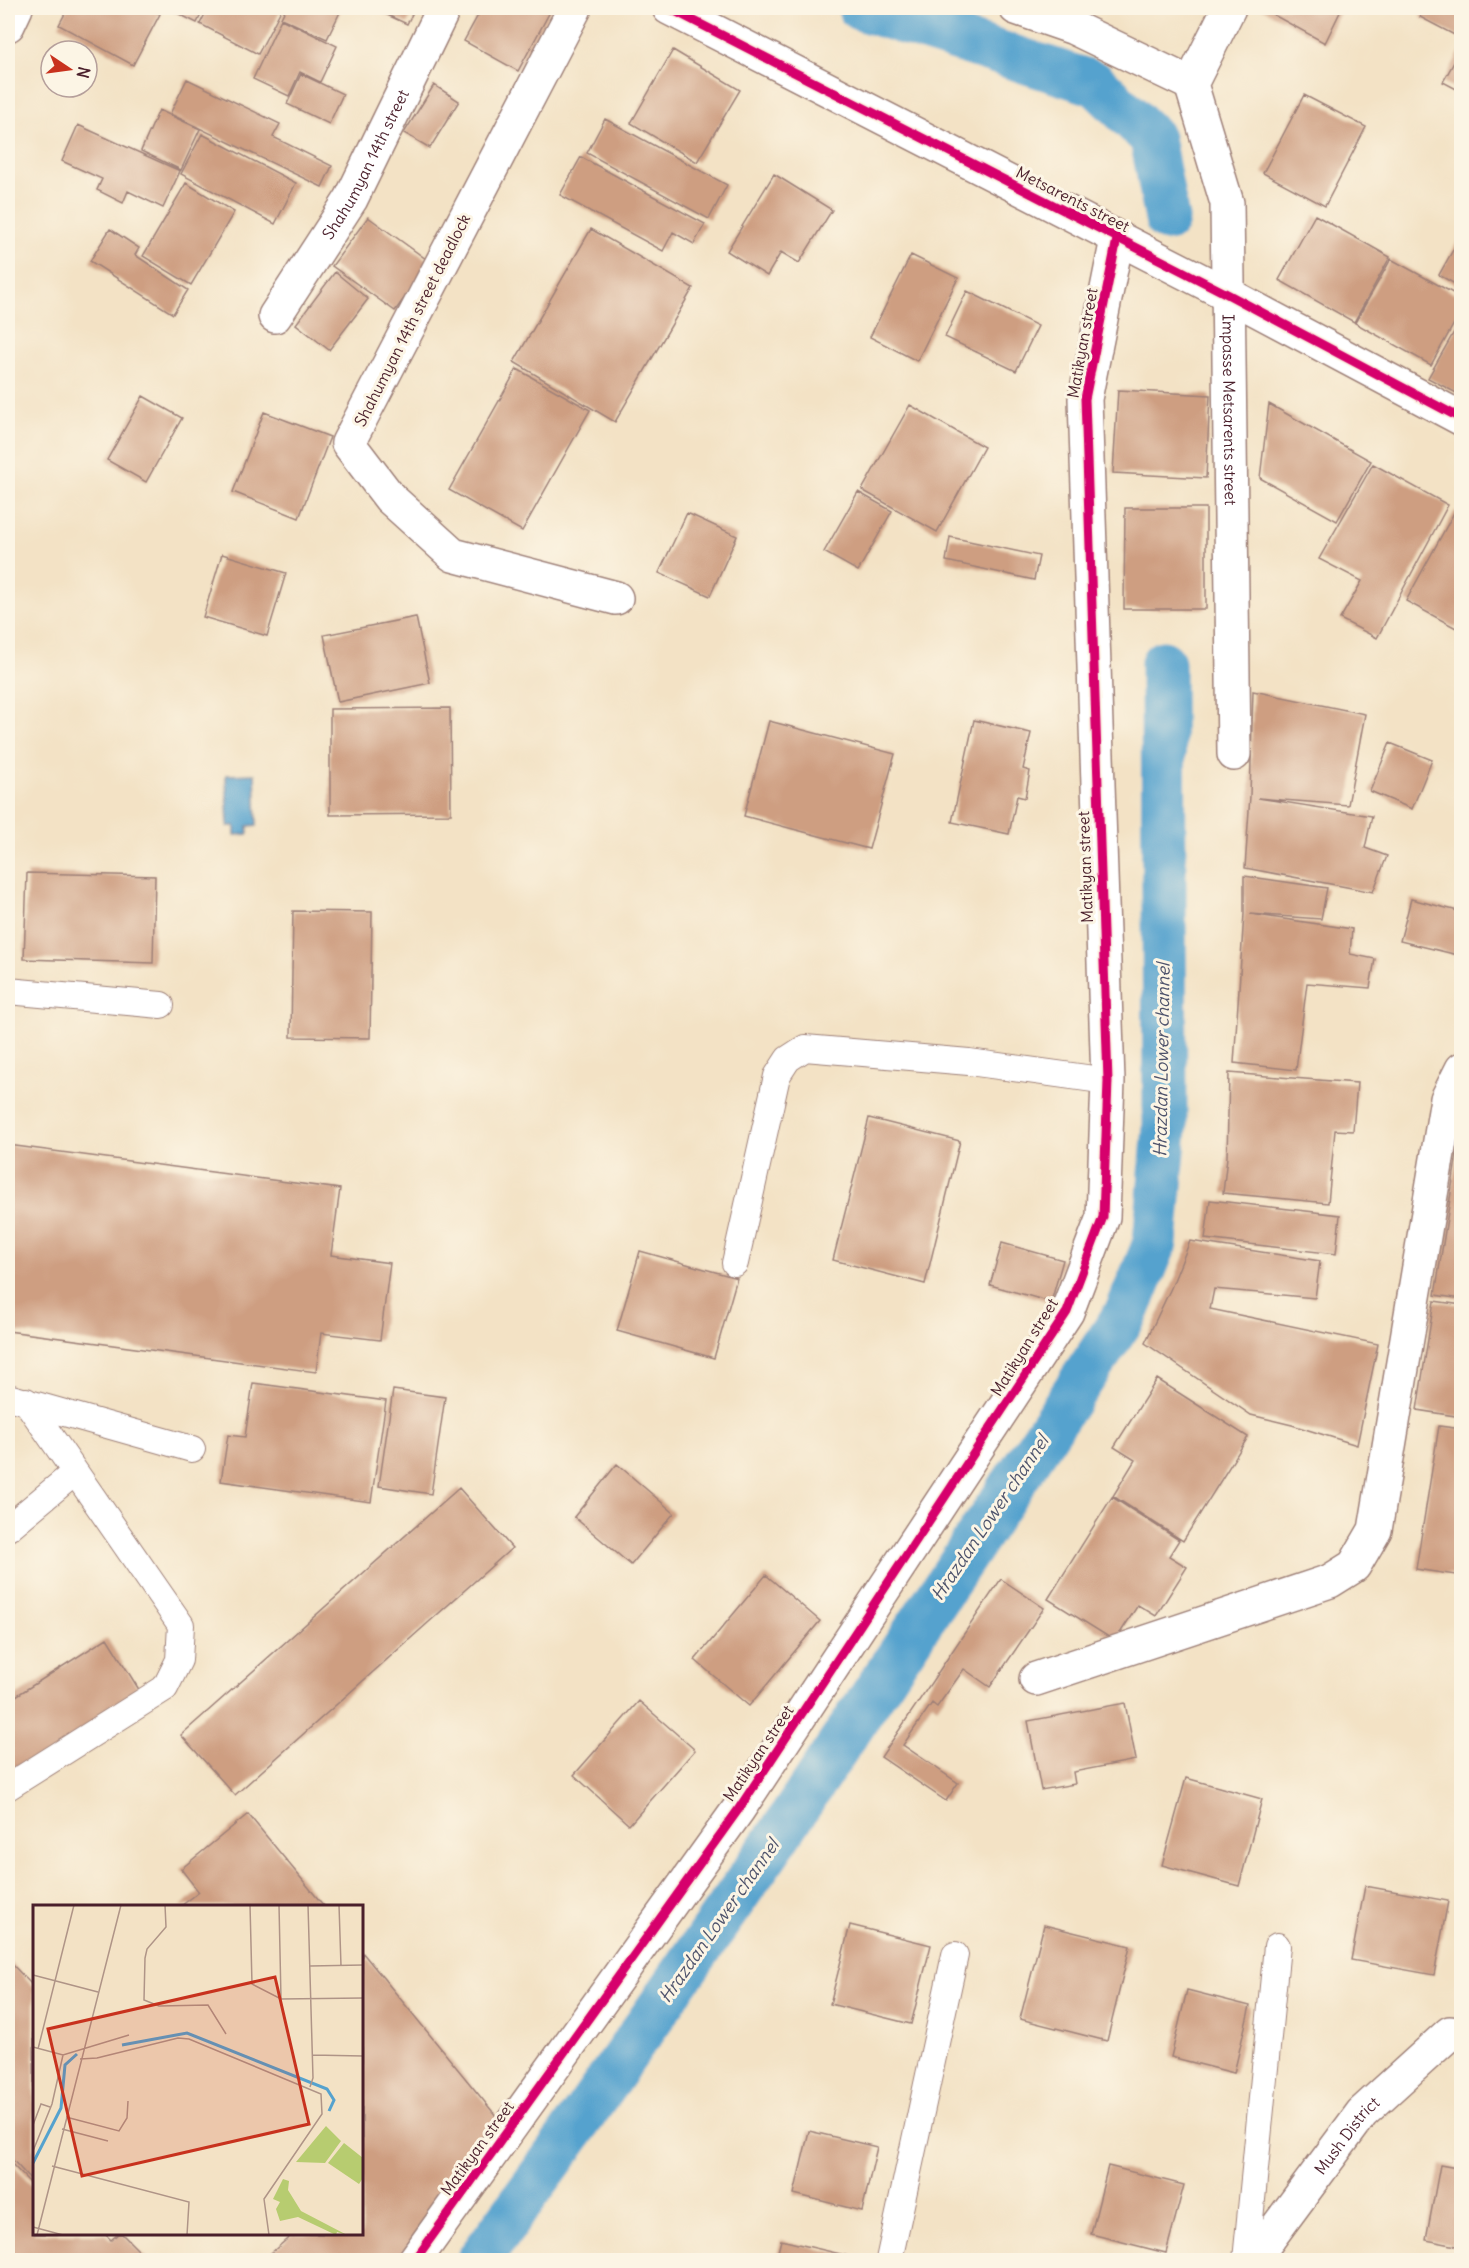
<svg xmlns="http://www.w3.org/2000/svg" width="1469" height="2268" font-family="Delius,sans-serif">
<rect width="100%" height="100%" fill="#fcf5e5"/>
<filter id="ink" filterUnits="userSpaceOnUse"><feTurbulence type="fractalNoise" baseFrequency=".0167" numOctaves="2"/><feDisplacementMap in="SourceGraphic" scale="12" xChannelSelector="R" yChannelSelector="G"/><feConvolveMatrix kernelMatrix="1 2 1 2 8 2 1 2 1" color-interpolation-filters="sRGB"/></filter>
<filter id="wash" filterUnits="userSpaceOnUse"><feTurbulence type="fractalNoise" baseFrequency=".008" numOctaves="4" result="noise"/><feDisplacementMap in="SourceGraphic" scale="24" xChannelSelector="R" yChannelSelector="G"/><feGaussianBlur stdDeviation="1.35" result="paint"/><feColorMatrix in="noise" values="0 0 0 0 0 0 0 0 0 0 0 0 0 0 0 0 0 1.4 0 .05"/><feComposite in="paint" operator="in"/></filter>
<g filter="url(#wash)">
<rect width="100%" height="100%" fill="#f3e2c5"/>
<path fill="#55a2ce" stroke="#50607c" stroke-width="1.5" d="M 255,774 L 257,825 L 248,826 L 248,834 L 235,835 L 235,826 L 228,826 L 226,775 Z"/>
<g fill="none" stroke-linecap="round" stroke-linejoin="round">
<path stroke="#55a2ce" stroke-width="45" d="M 860,8 L 1096,84 L 1152,138 L 1167,219
M 479,2260 L 562,2146 L 780,1834 L 1127,1312 L 1155,1243 L 1165,1127 L 1163,663"/>
</g>
<g id="blocks">
<path fill="#ce9e81" d="M 68,8 L 148,8 L 160,14 L 133,65 L 59,25 Z
M 167,8 L 204,8 L 197,23 Z
M 208,8 L 276,8 L 281,10 L 258,54 L 200,24 Z
M 286,8 L 342,8 L 327,39 L 281,18 Z
M 372,8 L 415,8 L 407,24 Z
M 482,8 L 552,8 L 518,71 L 464,41 Z
M 1261,8 L 1342,8 L 1325,43 Z
M 1425,8 L 1462,8 L 1462,39 L 1420,17 Z
M 281,19 L 337,46 L 320,82 L 300,72 L 289,96 L 253,79 Z
M 1462,48 L 1462,92 L 1443,82 Z
M 673,50 L 740,90 L 697,162 L 631,123 Z
M 301,74 L 343,94 L 329,124 L 287,104 Z
M 187,79 L 280,124 L 273,137 L 332,166 L 322,187 L 170,114 Z
M 434,85 L 459,101 L 430,148 L 404,133 Z
M 1304,95 L 1366,127 L 1325,206 L 1263,173 Z
M 159,110 L 200,129 L 181,170 L 141,151 Z
M 605,119 L 727,185 L 709,219 L 587,153 Z
M 78,125 L 180,171 L 163,208 L 128,191 L 123,203 L 97,190 L 102,179 L 62,161 Z
M 202,134 L 296,183 L 275,224 L 181,174 Z
M 581,157 L 705,224 L 694,244 L 673,232 L 663,251 L 560,195 Z
M 774,174 L 832,210 L 799,263 L 781,252 L 767,276 L 727,251 Z
M 186,183 L 234,212 L 191,285 L 143,256 Z
M 1315,215 L 1390,257 L 1354,322 L 1279,280 Z
M 368,217 L 430,262 L 395,311 L 332,266 Z
M 110,229 L 139,248 L 135,255 L 188,290 L 173,314 L 90,261 Z
M 591,229 L 693,288 L 615,422 L 514,362 Z
M 1462,234 L 1462,288 L 1439,275 Z
M 911,255 L 958,278 L 917,361 L 870,337 Z
M 1391,259 L 1462,298 L 1462,309 L 1431,365 L 1355,323 Z
M 335,272 L 368,299 L 329,350 L 296,324 Z
M 967,291 L 1038,326 L 1016,371 L 945,337 Z
M 1462,318 L 1462,396 L 1428,378 Z
M 517,369 L 590,410 L 522,531 L 449,490 Z
M 1118,390 L 1210,395 L 1206,478 L 1113,473 Z
M 143,396 L 182,418 L 146,482 L 107,460 Z
M 1269,404 L 1371,461 L 1337,521 L 1260,478 Z
M 910,405 L 984,447 L 937,532 L 862,490 Z
M 264,412 L 330,437 L 299,518 L 233,492 Z
M 1373,464 L 1448,505 L 1377,638 L 1340,619 L 1362,581 L 1319,559 Z
M 858,492 L 892,511 L 858,571 L 824,552 Z
M 1125,508 L 1206,508 L 1206,609 L 1124,609 Z
M 1455,511 L 1462,515 L 1462,618 L 1456,628 L 1406,601 Z
M 687,513 L 737,536 L 710,596 L 659,573 Z
M 950,537 L 1039,556 L 1034,580 L 946,561 Z
M 222,554 L 286,573 L 267,636 L 203,617 Z
M 416,617 L 430,683 L 338,702 L 324,635 Z
M 1253,691 L 1365,714 L 1348,805 L 1258,798 L 1372,816 L 1365,848 L 1387,856 L 1373,892 L 1245,868 L 1250,796 Z
M 450,708 L 451,814 L 330,815 L 330,709 Z
M 974,720 L 1031,733 L 1023,769 L 1030,771 L 1025,798 L 1017,796 L 1009,834 L 952,822 Z
M 769,721 L 895,754 L 869,849 L 744,816 Z
M 1390,743 L 1432,760 L 1412,809 L 1370,791 Z
M 27,873 L 155,876 L 153,963 L 24,959 Z
M 1244,876 L 1327,888 L 1321,919 L 1250,914 L 1352,929 L 1350,954 L 1375,959 L 1370,988 L 1307,983 L 1296,1070 L 1234,1063 L 1244,914 Z
M 1411,899 L 1462,912 L 1462,956 L 1400,941 Z
M 293,911 L 372,912 L 370,1038 L 291,1037 Z
M 1229,1073 L 1357,1083 L 1353,1131 L 1335,1130 L 1328,1203 L 1223,1193 L 1227,1157 Z
M 869,1118 L 960,1141 L 925,1284 L 833,1260 Z
M 1460,1135 L 1462,1135 L 1462,1299 L 1435,1295 Z
M 8,1145 L 340,1189 L 331,1255 L 390,1263 L 380,1340 L 321,1333 L 316,1372 L 8,1331 Z
M 1210,1200 L 1340,1215 L 1336,1254 L 1205,1239 Z
M 1190,1241 L 1320,1261 L 1315,1298 L 1214,1289 L 1210,1309 L 1378,1344 L 1357,1445 L 1292,1425 L 1251,1415 L 1145,1343 L 1171,1288 Z
M 1002,1243 L 1063,1260 L 1051,1302 L 990,1285 Z
M 640,1251 L 737,1278 L 714,1358 L 617,1331 Z
M 1434,1301 L 1462,1305 L 1462,1417 L 1417,1410 Z
M 1157,1379 L 1248,1437 L 1183,1541 L 1113,1496 L 1135,1460 L 1114,1447 Z
M 253,1383 L 386,1401 L 371,1502 L 221,1481 L 228,1435 L 245,1437 Z
M 393,1390 L 445,1397 L 431,1494 L 379,1486 Z
M 1439,1426 L 1462,1429 L 1462,1576 L 1416,1569 Z
M 617,1464 L 674,1513 L 631,1565 L 574,1517 Z
M 459,1488 L 512,1548 L 235,1795 L 181,1735 Z
M 1112,1497 L 1179,1540 L 1169,1556 L 1187,1567 L 1156,1616 L 1138,1605 L 1115,1641 L 1048,1599 Z
M 766,1575 L 820,1621 L 749,1706 L 695,1660 Z
M 1001,1579 L 1044,1608 L 990,1687 L 964,1669 L 937,1707 L 932,1703 L 903,1745 L 958,1783 L 946,1801 L 881,1757 Z
M 107,1638 L 143,1696 L 8,1781 L 8,1701 Z
M 639,1701 L 695,1750 L 629,1825 L 574,1775 Z
M 1125,1703 L 1136,1760 L 1073,1772 L 1075,1784 L 1041,1790 L 1028,1721 Z
M 1186,1778 L 1262,1799 L 1239,1886 L 1162,1865 Z
M 248,1814 L 324,1906 L 181,1906 L 199,1892 L 181,1869 Z
M 1365,1886 L 1448,1901 L 1434,1975 L 1351,1960 Z
M 850,1925 L 931,1945 L 911,2024 L 830,2004 Z
M 1044,1925 L 1130,1946 L 1107,2041 L 1020,2019 Z
M 362,1952 L 506,2128 L 396,2260 L 263,2260 L 293,2234 L 362,2234 Z
M 8,1960 L 34,1987 L 34,2183 L 8,2155 Z
M 1187,1990 L 1250,2006 L 1234,2073 L 1171,2057 Z
M 809,2131 L 877,2147 L 862,2211 L 794,2194 Z
M 8,2160 L 34,2187 L 34,2234 L 105,2234 L 111,2240 L 118,2234 L 122,2234 L 148,2260 L 8,2260 Z
M 1440,2165 L 1462,2169 L 1462,2247 L 1426,2240 Z
M 1108,2166 L 1184,2185 L 1166,2253 L 1091,2234 Z
M 781,2240 L 849,2256 L 848,2260 L 776,2260 Z"/>
</g>
</g>
<g filter="url(#ink)">
<use href="#blocks" fill-opacity="0" stroke="#9e8078" stroke-width="1.5"/>
<g fill="none" stroke-linecap="round" stroke-linejoin="round">
<g stroke="#9e8078" stroke-width="28">
<path id="service" d="M 8,991 L 161,1005
M 735,1263 L 777,1076 L 788,1059 L 805,1048 L 969,1062 L 1108,1081
M 8,1397 L 192,1449
M 8,1528 L 74,1473
M 8,1787 L 165,1688 L 179,1660 L 181,1625 L 26,1401
M 889,2260 L 955,1955
M 1246,2260 L 1277,1946"/>
</g>
<g stroke="#9e8078" stroke-width="36">
<g id="minor">
<path d="M 575,8 L 348,443 L 390,498 L 453,555 L 616,598"/>
<path d="M 669,8 L 1229,295 L 1462,419"/>
<path d="M 1016,8 L 1074,28 L 1191,84"/>
<path id="s1" d="M 1229,8 L 1191,84 L 1227,203 L 1234,754"/>
<path d="M 8,25 L 16,8"/>
<path id="s2" d="M 275,316 L 351,199 L 444,8"/>
<path d="M 1036,1679 L 1330,1581 L 1354,1566 L 1375,1530 L 1447,1099 L 1462,1069"/>
<path d="M 415,2260 L 738,1810 L 1067,1312 L 1103,1217 L 1108,1081 L 1085,399 L 1117,239"/>
<path id="s3" d="M 1253,2260 L 1362,2113 L 1450,2033 L 1462,2035"/>
</g>
</g>
<use href="#service" stroke="#fff" stroke-width="26"/>
<use href="#minor" stroke="#fff" stroke-width="33"/>
<g stroke="#fcf5e5" stroke-width="13">
<path id="cycleway" d="M 669,8 L 1229,295 L 1462,419
M 415,2260 L 738,1810 L 1067,1312 L 1103,1217 L 1108,1081 L 1085,399 L 1117,239"/>
</g>
<use href="#cycleway" stroke="#d6006c" stroke-width="9"/>
</g>
</g>
<g text-anchor="middle" stroke-width="6" stroke-linejoin="round" paint-order="stroke">
<g font-size="16" fill="#4a1f2b" stroke="#fcf5e5">
<text dy="6" stroke="none"><textPath href="#s2" startOffset="177">Shahumyan 14th street</textPath></text>
<text transform="translate(1073 199) rotate(27)" y="6">Metsarents street</text>
<text transform="translate(412 320) rotate(-63)" y="6">Shahumyan 14th street deadlock</text>
<text transform="translate(1082 343) rotate(-80)" y="6">Matikyan street</text>
<text dy="6" stroke="none"><textPath href="#s1" startOffset="416">Impasse Metsarents street</textPath></text>
<text transform="translate(1085 867) rotate(-92)" y="6">Matikyan street</text>
<text transform="translate(1024 1347) rotate(-58)" y="6">Matikyan street</text>
<text transform="translate(758 1753) rotate(-56)" y="6">Matikyan street</text>
<text dy="6" stroke="none"><textPath href="#s3" startOffset="156">Mush District</textPath></text>
<text transform="translate(477 2148) rotate(-54)" y="6">Matikyan street</text>
</g>
<g font-size="18" font-style="italic" fill="#4e536c" stroke="#fcf5e5">
<text transform="translate(1162 1060) rotate(-89)" y="6">Hrazdan Lower channel</text>
<text transform="translate(990 1518) rotate(-56)" y="6">Hrazdan Lower channel</text>
<text transform="translate(719 1921) rotate(-55)" y="6">Hrazdan Lower channel</text>
</g>
</g>
<g transform="translate(33 1905)">
<rect width="330" height="330" fill="#f3e2c5"/>
<path d="M 293,221 L 308,236 L 292,258 L 263,257 ZM 311,238 L 330,253 L 330,273 L 326,279 L 295,258 ZM 250,274 L 256,276 L 255,285 L 268,306 L 314,330 L 304,327 L 303,330 L 265,312 L 247,316 L 243,304 L 247,297 L 240,294 Z" fill="#b7cc70"/>
<path fill="none" stroke="#55a2ce" stroke-width="3" d="M 89,140 L 154,128 L 294,184 L 301,195 L 296,206M 0,258 L 28,203 L 32,160 L 44,149"/>
<path fill="none" stroke="#af9487" stroke-width="1.5" d="M 132,0 L 133,22 L 114,44 L 112,53 L 111,95 L 126,101 L 175,100 L 193,129M 217,0 L 219,79 L 248,94 L 330,93M 246,0 L 248,94M 275,0 L 280,173 L 277,182M 306,0 L 308,61M 277,61 L 330,60M 0,70 L 65,87M 0,142 L 30,150 L 96,130M 5,144 L 41,0M 279,150 L 330,151M 47,154 L 64,153 L 145,133 L 156,134 L 288,189 L 289,209 L 231,294 L 236,330M 33,212 L 86,226 L 94,213 L 95,196M 0,220 L 8,199 L 17,202M 29,224 L 75,236M 0,246 L 19,199 L 30,150M 19,261 L 156,297 L 154,330M 0,322 L 30,330M 4,330 L 88,0"/>
<path fill="#c8321e" fill-opacity="0.15" stroke="#c8321e" stroke-width="3" d="M 242,72 L 276,219 L 49,271 L 15,124 Z"/>
<rect width="330" height="330" fill="none" stroke="#4a1f2b" stroke-width="3"/>
</g>
<rect width="1469" height="2268" fill="none" stroke="#fcf5e5" stroke-width="30"/>
<g transform="translate(69 69) rotate(103)"><circle r="28" fill="#fcf5e5" stroke="#b59f9b" stroke-width="1.5"/>
<path d="M0-4.5L10 22L0 15L-10 22Z" fill="#c8321e"/>
<text y="-9" font-size="16" font-weight="bold" text-anchor="middle" fill="#4a1f2b">N</text>
</g>
</svg>
